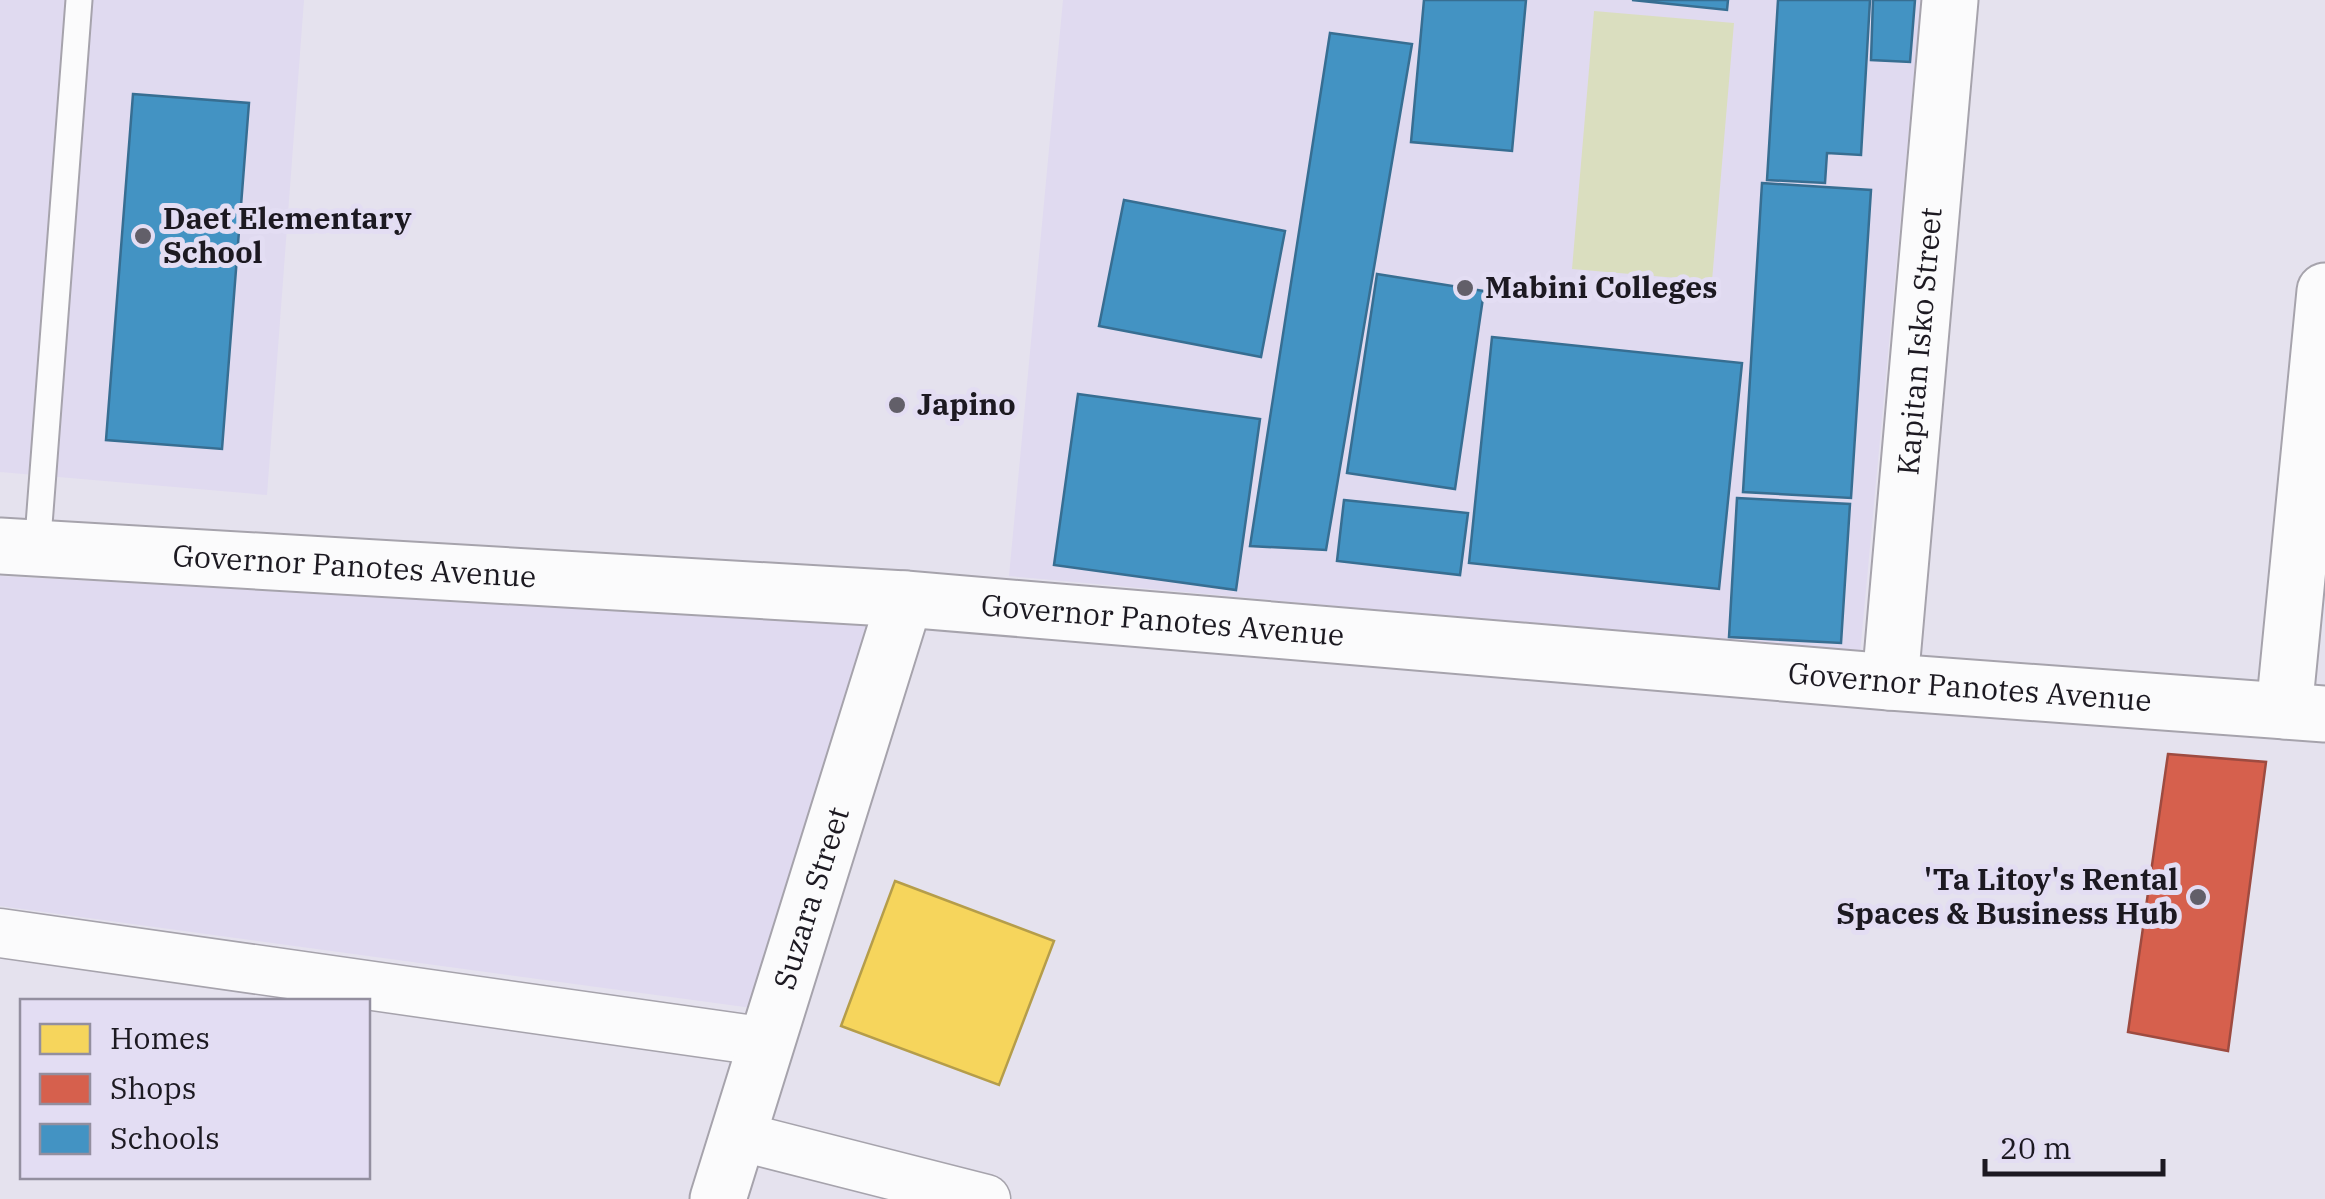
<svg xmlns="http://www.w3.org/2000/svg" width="2325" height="1199" font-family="'IBM Plex Serif',serif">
<rect width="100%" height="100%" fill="#e5e2ee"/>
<path fill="#e0daf0" d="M 0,0 L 304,0 L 267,495 L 0,472 Z
M 1063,0 L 1921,0 L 1860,654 L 1009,576 Z
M 0,576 L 873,623 L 752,1008 L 0,906 Z"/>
<path fill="#dadebf" d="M 1594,11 L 1734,23 L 1712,281 L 1572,269 Z"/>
<path fill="#f6d55c" stroke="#b59d4a" stroke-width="2.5" d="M 895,881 L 1054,941 L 999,1085 L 841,1026 Z"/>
<path fill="#d6604d" stroke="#9e4b40" stroke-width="2.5" d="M 2168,754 L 2266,762 L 2228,1051 L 2128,1032 Z"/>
<path fill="#4393c3" stroke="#376e92" stroke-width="2.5" d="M 1424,0 L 1526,0 L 1512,151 L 1411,142 Z
M 1632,0 L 1728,0 L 1727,10 Z
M 1778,0 L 1870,0 L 1861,155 L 1827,153 L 1825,183 L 1767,180 Z
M 1873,0 L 1915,0 L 1910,62 L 1871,60 Z
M 1330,33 L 1412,44 L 1326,550 L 1250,546 Z
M 133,94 L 249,103 L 222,449 L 106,440 Z
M 1762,183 L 1871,190 L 1851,498 L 1743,492 Z
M 1124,200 L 1285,231 L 1261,357 L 1099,326 Z
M 1377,274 L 1484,291 L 1455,489 L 1347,473 Z
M 1492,337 L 1742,363 L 1719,589 L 1469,563 Z
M 1078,394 L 1260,419 L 1236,590 L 1054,565 Z
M 1737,498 L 1850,504 L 1841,643 L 1729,637 Z
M 1344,500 L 1468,513 L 1460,575 L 1337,561 Z"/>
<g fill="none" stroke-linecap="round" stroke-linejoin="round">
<g stroke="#a6a3ac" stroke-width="29">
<path id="service" d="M 37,551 L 79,0"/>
</g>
<g stroke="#a6a3ac" stroke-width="51">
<path id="minor" d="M 0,933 L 767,1042
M 738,1136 L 986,1199"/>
</g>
<g stroke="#a6a3ac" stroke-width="59">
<g id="tertiary">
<path id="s1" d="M 1890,682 L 1950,0"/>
<path d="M 2284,711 L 2325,291"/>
<path id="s2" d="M 718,1199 L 905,599"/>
</g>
</g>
<g stroke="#a6a3ac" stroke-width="59">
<g id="secondary">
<path id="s3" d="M 0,546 L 905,599 L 1890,682 L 2325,714"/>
</g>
</g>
<use href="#service" stroke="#fbfbfc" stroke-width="25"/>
<use href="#minor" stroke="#fbfbfc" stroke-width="48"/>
<use href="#tertiary" stroke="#fbfbfc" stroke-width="55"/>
<use href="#secondary" stroke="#fbfbfc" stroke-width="55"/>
</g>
<g fill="#625f69" stroke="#e3ddf3" stroke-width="4">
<circle cx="143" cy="236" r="10"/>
<circle cx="1465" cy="288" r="10"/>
<circle cx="897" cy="405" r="10"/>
<circle cx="2198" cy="897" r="10"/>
</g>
<g text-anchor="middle" stroke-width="10" stroke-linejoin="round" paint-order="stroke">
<g font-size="30" font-weight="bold" fill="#1c1921" stroke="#e3ddf3" text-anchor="start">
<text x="163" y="229">Daet Elementary<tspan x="163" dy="34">School</tspan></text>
<text x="1485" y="298">Mabini Colleges</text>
<text x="917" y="415">Japino</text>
<text x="2178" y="890" text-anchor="end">'Ta Litoy's Rental<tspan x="2178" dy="34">Spaces &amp; Business Hub</tspan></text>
</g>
<g font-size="30" fill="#1c1921" stroke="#e3ddf3">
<text dy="10" stroke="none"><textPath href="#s1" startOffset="342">Kapitan Isko Street</textPath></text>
<text dy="10" stroke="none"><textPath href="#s3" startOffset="355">Governor Panotes Avenue</textPath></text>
<text dy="10" stroke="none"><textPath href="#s3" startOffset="1165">Governor Panotes Avenue</textPath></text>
<text dy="10" stroke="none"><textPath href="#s3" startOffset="1975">Governor Panotes Avenue</textPath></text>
<text dy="10" stroke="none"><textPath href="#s2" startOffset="315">Suzara Street</textPath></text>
</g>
</g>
<rect x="20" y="999" width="350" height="180" fill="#e3ddf3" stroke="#938f9f" stroke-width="2.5"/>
<rect x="40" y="1024" width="50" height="30" fill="#f6d55c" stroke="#938f9f" stroke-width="2.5"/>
<text x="110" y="1049" font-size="30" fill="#1c1921">Homes</text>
<rect x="40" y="1074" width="50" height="30" fill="#d6604d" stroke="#938f9f" stroke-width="2.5"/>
<text x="110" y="1099" font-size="30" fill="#1c1921">Shops</text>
<rect x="40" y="1124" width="50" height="30" fill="#4393c3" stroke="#938f9f" stroke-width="2.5"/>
<text x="110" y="1149" font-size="30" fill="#1c1921">Schools</text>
<path d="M1985 1159v15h178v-15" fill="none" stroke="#1c1921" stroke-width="5"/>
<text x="2000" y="1159" font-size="30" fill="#1c1921" stroke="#e3ddf3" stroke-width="8" paint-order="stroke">20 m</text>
</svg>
